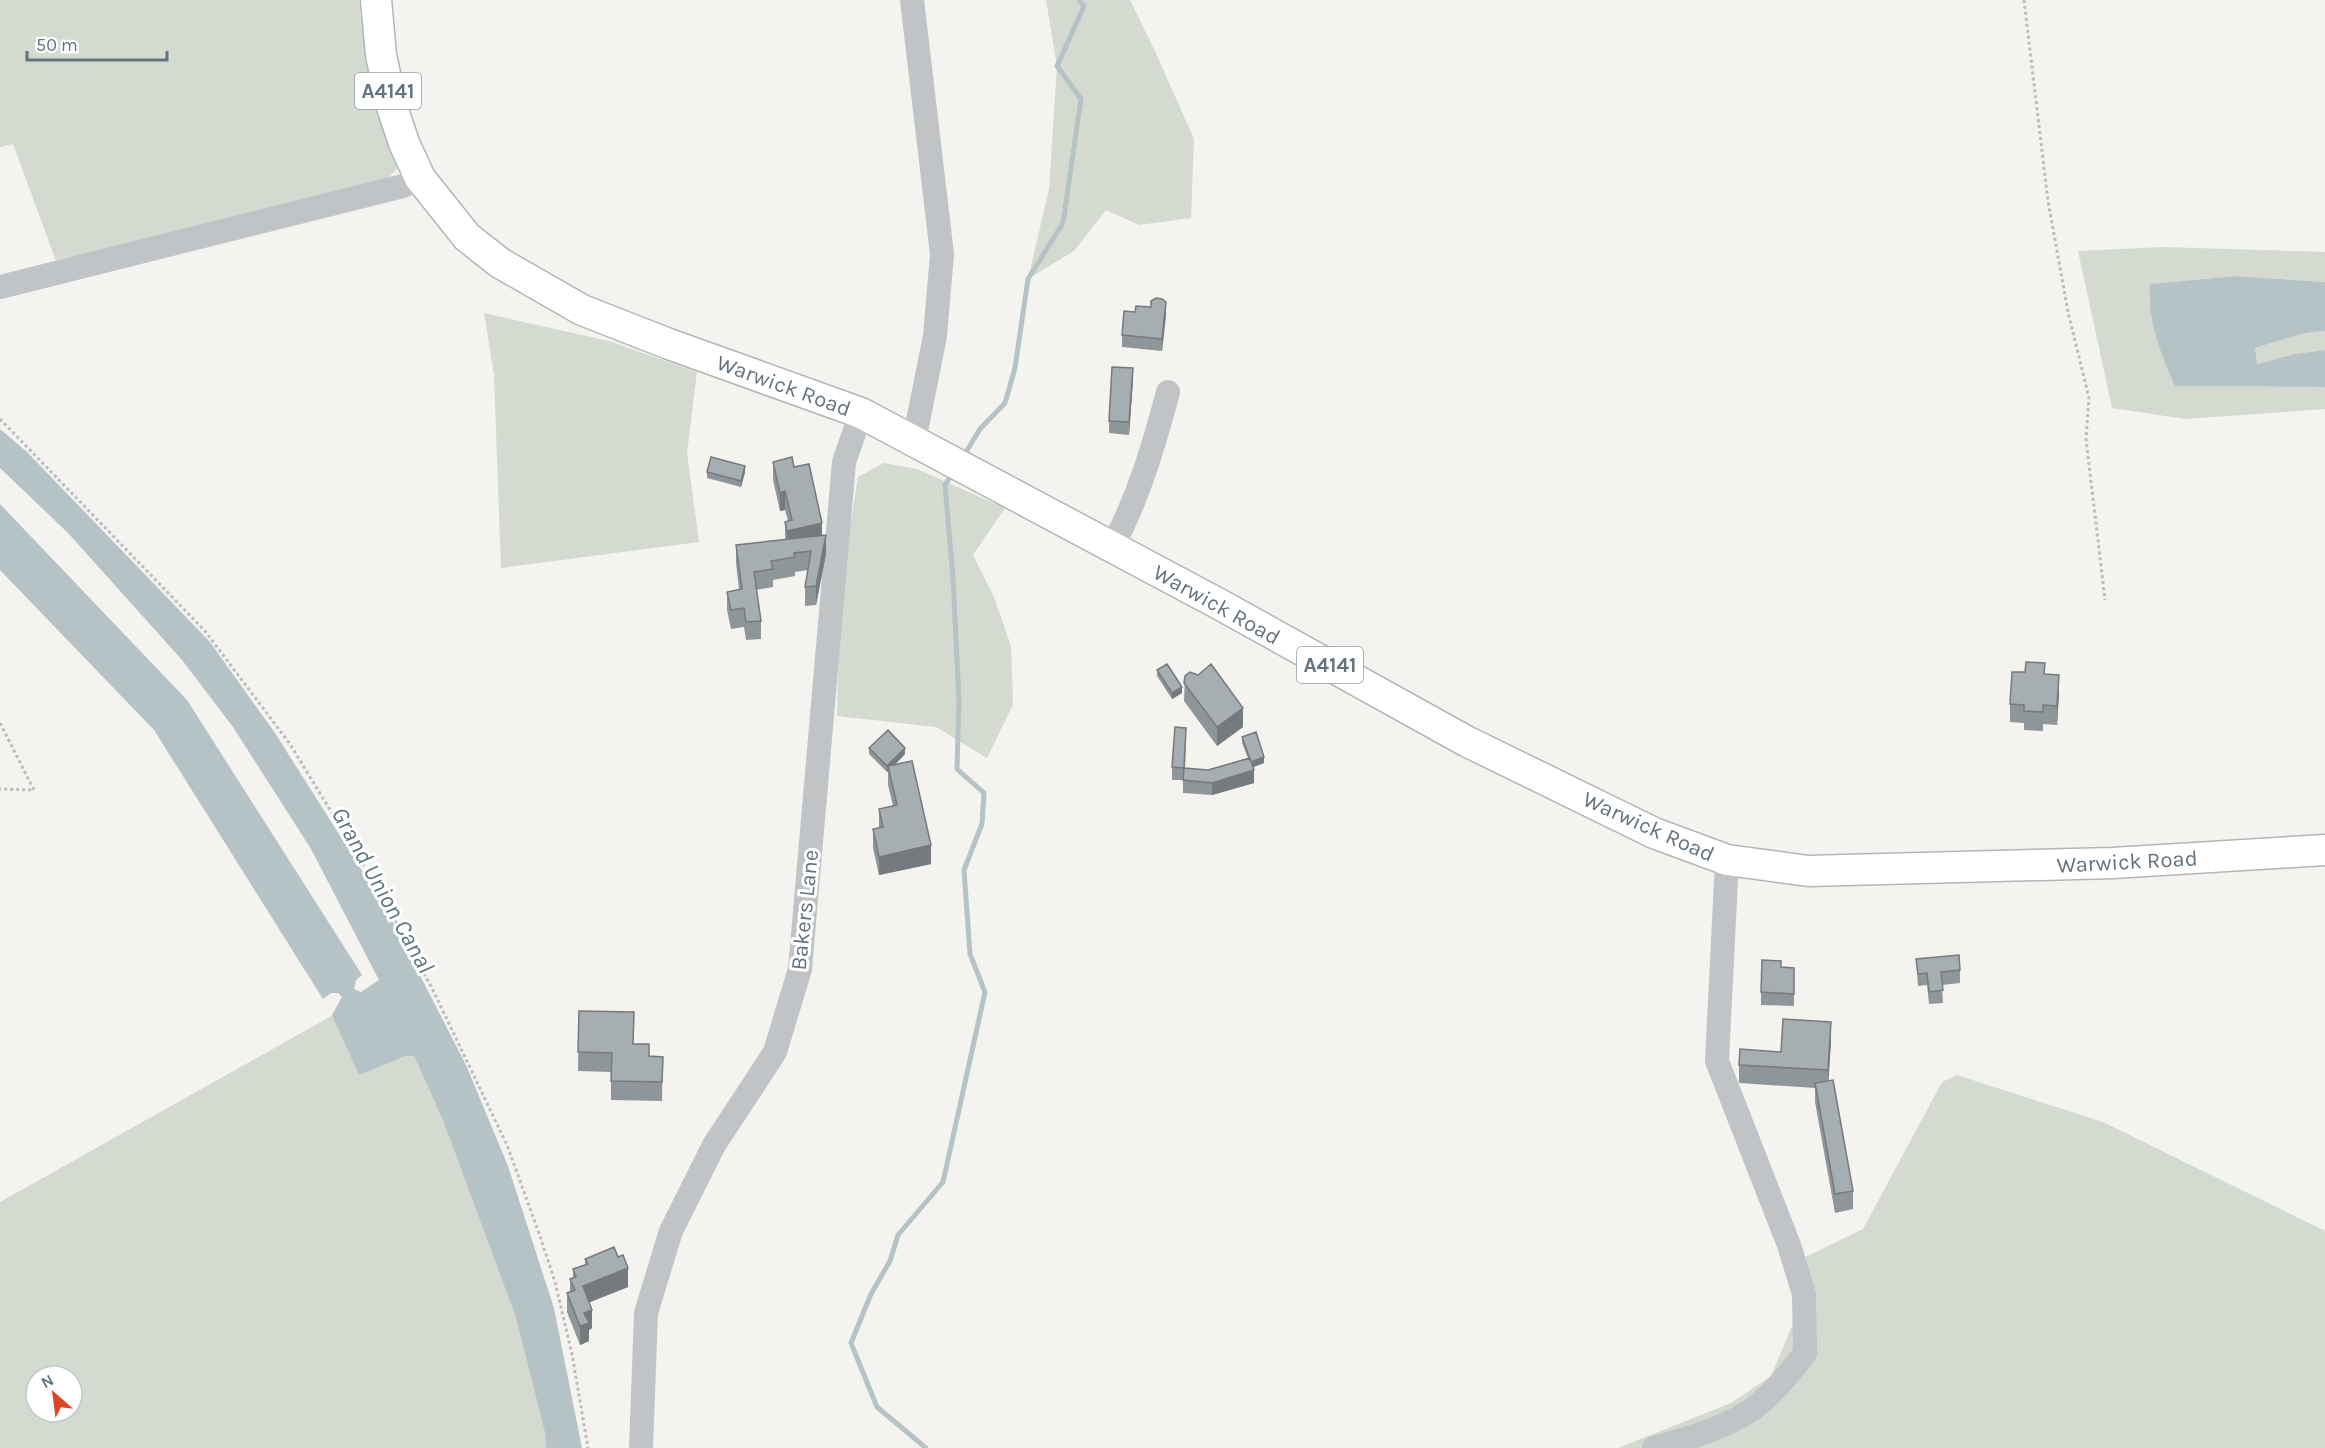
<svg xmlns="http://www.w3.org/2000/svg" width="2325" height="1448" font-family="Karla,sans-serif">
<rect width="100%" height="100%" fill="#f4f3ef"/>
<path fill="#d5dad0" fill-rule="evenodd" d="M 0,0 L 359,0 L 362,29 L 398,168 L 388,178 L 56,261 L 13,144 L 0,147 Z
M 1046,0 L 1130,0 L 1155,51 L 1194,139 L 1191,218 L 1139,225 L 1106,210 L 1074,251 L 1028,279 L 1049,189 L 1057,66 Z
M 2162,247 L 2325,252 L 2325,282 L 2235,276 L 2151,284 L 2149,299 L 2175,386 L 2325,387 L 2325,409 L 2185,419 L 2112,408 L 2078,251 Z
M 484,313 L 609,341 L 697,372 L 687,453 L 699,542 L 501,568 L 494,375 Z
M 2325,331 L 2325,350 L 2294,354 L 2256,364 L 2255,348 L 2305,333 Z
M 884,463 L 917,469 L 1005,508 L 973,555 L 994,597 L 1011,646 L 1013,705 L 987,758 L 936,727 L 837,716 L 840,591 L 858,477 Z
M 383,987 L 444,1123 L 516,1318 L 545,1433 L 546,1448 L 0,1448 L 0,1202 ZM 36,1376 L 72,1376 L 72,1412 L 36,1412 Z
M 1957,1075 L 2103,1122 L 2325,1231 L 2325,1448 L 1618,1448 L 1731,1403 L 1771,1376 L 1797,1314 L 1787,1266 L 1863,1229 L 1942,1082 Z"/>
<path fill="#b6c3c6" d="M 2235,276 L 2325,282 L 2325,331 L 2305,333 L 2255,348 L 2257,364 L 2294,354 L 2325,350 L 2325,387 L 2175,386 C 2161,353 2147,321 2150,284 Z
M 0,429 L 27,452 L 210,642 L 275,733 L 385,907 L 466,1065 L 508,1166 L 554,1308 L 582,1448 L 546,1448 L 545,1433 L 516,1318 L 444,1123 L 414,1056 L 405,1056 L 359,1075 L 332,1015 L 342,997 L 338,993 L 331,993 L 323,999 L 154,730 L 0,570 L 0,504 L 187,700 L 362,975 L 356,980 L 354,989 L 361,992 L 379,980 L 311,849 L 233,727 L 182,660 L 68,533 L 0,468 Z"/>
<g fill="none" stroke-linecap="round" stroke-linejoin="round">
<path stroke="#b6c3c6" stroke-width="5" d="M 963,457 L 980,429 L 1005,403 L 1015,368 L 1028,279 L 1063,223 L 1081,99 L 1057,66 L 1084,6 L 1079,0
M 926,1448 L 877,1407 L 851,1343 L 871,1294 L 890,1261 L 898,1235 L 943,1182 L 985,992 L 970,954 L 964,870 L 982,824 L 984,793 L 957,769 L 959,701 L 953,578 L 945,485 L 953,472"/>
<g stroke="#b1b6b9" stroke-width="33">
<path id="major" d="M 376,0 L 381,55 L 392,107 L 404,143 L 420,178 L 467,237 L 500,263 L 582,310 L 669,344 L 861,413 L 1219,604 L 1466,741 L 1654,833 L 1727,860 L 1808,871 L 2113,863 L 2325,850"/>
</g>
<path stroke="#babcbe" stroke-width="3" stroke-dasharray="3 3" stroke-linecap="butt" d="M 2024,0 L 2048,201 L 2068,312 L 2089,398 L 2086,439 L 2105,600
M 0,419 L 205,631 L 290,744 L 374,882 L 432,988 L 507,1145 L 540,1236 L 555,1282 L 572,1354 L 588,1448
M 0,723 L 34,790 L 0,789"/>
<path stroke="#c1c4c7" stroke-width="24" d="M 912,0 L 942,254 L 935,336 L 914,441
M 0,287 L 403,186 L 420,178
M 1112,547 C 1138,499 1154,445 1168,392
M 641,1448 L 646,1313 L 671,1231 L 714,1145 L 775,1052 L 800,969 L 844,462 L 861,413
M 1654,1448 C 1688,1438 1724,1429 1754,1408 C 1774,1393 1790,1373 1805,1353 L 1804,1294 L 1789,1245 L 1717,1061 L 1727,860"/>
<use href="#major" stroke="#fff" stroke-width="30"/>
</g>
<path fill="#8f9699" d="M 1166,315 L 1162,351 L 1122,347 L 1122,335 Z
M 1133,380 L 1129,435 L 1109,433 L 1109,421 Z
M 773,462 L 794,467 L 822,535 L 826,554 L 816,605 L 805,606 L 805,587 L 808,570 L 795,572 L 795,576 L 773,580 L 773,587 L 756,590 L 761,621 L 761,639 L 746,640 L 744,627 L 731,629 L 727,610 L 727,592 L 739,589 L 736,563 L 736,545 L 785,539 L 785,522 L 788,521 L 785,510 L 780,511 L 773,480 Z
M 707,472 L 745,472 L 741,487 L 707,478 Z
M 1157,670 L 1182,693 L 1172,699 L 1157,676 Z
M 2045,674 L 2059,694 L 2057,725 L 2043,724 L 2043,731 L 2024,730 L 2024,723 L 2010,722 L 2010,704 Z
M 1185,676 L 1243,727 L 1217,746 L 1184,701 Z
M 1242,737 L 1264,763 L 1253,767 L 1254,783 L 1212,795 L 1183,793 L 1183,780 L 1172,780 L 1172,767 L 1186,740 L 1185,768 L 1208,770 L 1248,758 L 1242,743 Z
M 869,748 L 905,754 L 895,765 L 931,864 L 879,875 L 873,848 L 873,829 L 879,828 L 879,809 L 893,806 L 888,785 L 888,771 L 887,772 L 869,754 Z
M 1916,959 L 1960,970 L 1960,983 L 1942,985 L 1943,1003 L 1929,1004 L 1927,985 L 1918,986 Z
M 1781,967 L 1794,980 L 1794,1006 L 1761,1005 L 1761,992 Z
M 579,1011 L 633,1044 L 649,1056 L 663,1057 L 662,1101 L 611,1100 L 611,1072 L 578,1071 Z
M 1831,1041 L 1828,1081 L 1853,1191 L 1853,1209 L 1835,1213 L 1815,1102 L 1815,1088 L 1739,1083 L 1739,1065 L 1781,1052 Z
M 585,1259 L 628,1287 L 589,1302 L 592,1328 L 589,1330 L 589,1341 L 580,1345 L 567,1312 L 567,1293 L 570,1292 L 570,1279 L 573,1278 L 573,1269 L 585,1265 Z"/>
<path fill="#747a7d" d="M 1166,302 L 1166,315 L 1162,351 L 1162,339 Z
M 1133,368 L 1133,380 L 1129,435 L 1129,422 Z
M 745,466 L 745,472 L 741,487 L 741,481 Z
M 785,491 L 785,510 L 780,511 L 780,493 Z
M 822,523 L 822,542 L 787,550 L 787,531 Z
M 826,535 L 826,554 L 816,605 L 816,586 Z
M 2059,675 L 2059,694 L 2057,725 L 2057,706 Z
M 1182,687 L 1182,693 L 1172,699 L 1172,693 Z
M 1243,708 L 1243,727 L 1217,746 L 1217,727 Z
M 905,748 L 905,754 L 889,770 L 888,766 L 888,771 L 887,772 L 887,766 Z
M 1264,757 L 1264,763 L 1251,768 L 1251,762 Z
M 1254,770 L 1254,783 L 1212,795 L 1212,783 Z
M 931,845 L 931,864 L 879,875 L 879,857 Z
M 1831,1022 L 1831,1041 L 1828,1089 L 1828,1070 Z
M 628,1268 L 628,1287 L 583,1305 L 583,1286 Z
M 592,1310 L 592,1328 L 589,1330 L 589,1341 L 580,1345 L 580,1326 L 584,1313 Z"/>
<path fill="#a6aeb2" stroke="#747a7d" stroke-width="1.5" d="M 1156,298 L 1162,299 L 1166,302 L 1162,339 L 1122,335 L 1124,311 L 1135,312 L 1136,306 L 1151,307 L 1151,301 Z
M 1112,367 L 1133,368 L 1129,422 L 1109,421 Z
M 711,457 L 745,466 L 741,481 L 707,472 Z
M 792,457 L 794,467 L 809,464 L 822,523 L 787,531 L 785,522 L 792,520 L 785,491 L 780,493 L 773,462 Z
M 826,535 L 816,586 L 805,587 L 811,551 L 794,553 L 795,557 L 771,561 L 773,569 L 754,572 L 761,621 L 746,622 L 744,608 L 731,610 L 727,592 L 742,589 L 736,545 Z
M 2026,662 L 2045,663 L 2044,674 L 2059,675 L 2057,706 L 2043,705 L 2043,712 L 2024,711 L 2024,705 L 2010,704 L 2012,672 L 2025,672 Z
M 1167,664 L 1182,687 L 1172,693 L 1157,670 Z
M 1211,664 L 1243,708 L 1217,727 L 1184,683 L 1185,676 L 1190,672 L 1198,675 Z
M 1175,727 L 1186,728 L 1184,768 L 1208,770 L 1250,758 L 1254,770 L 1212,783 L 1183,780 L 1184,768 L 1172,767 Z
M 888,730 L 905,748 L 887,766 L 869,748 Z
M 1256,732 L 1264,757 L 1251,762 L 1242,737 Z
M 912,761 L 931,845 L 879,857 L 873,829 L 883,827 L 879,809 L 897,805 L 888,766 Z
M 1959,955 L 1960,970 L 1941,972 L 1943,990 L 1929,992 L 1927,973 L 1918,974 L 1916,959 Z
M 1762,960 L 1781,961 L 1781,967 L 1794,968 L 1794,994 L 1761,992 Z
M 579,1011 L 634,1012 L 633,1044 L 649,1044 L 649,1056 L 663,1057 L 662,1082 L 611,1081 L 612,1053 L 578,1052 Z
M 1783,1019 L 1831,1022 L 1828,1070 L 1739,1065 L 1740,1049 L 1781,1052 Z
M 1833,1080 L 1853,1191 L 1835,1194 L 1815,1083 Z
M 614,1247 L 618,1257 L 623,1255 L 628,1268 L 583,1286 L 592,1310 L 584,1313 L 589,1323 L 580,1326 L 567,1293 L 575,1290 L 570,1279 L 576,1277 L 573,1269 L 588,1264 L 585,1259 Z"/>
<g text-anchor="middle" stroke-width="6" stroke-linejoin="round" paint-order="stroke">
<g fill="#fff" stroke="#929ea6" stroke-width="1.5">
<rect x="355" y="73" width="66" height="36" rx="4.5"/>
<rect x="1297" y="647" width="66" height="36" rx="4.5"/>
</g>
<g font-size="21" font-weight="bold" fill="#637480">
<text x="388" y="98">A4141</text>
<text x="1330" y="672">A4141</text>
</g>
<g font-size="22" fill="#637480" stroke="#fff">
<text transform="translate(784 385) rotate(20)" y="8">Warwick Road</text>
<text transform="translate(1217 604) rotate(29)" y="8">Warwick Road</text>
<text transform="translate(1649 826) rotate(24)" y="8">Warwick Road</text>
<text transform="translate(2127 861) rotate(-3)" y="8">Warwick Road</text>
<text transform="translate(804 910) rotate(-84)" y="8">Bakers Lane</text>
</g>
<g font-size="24" font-style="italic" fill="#5f777e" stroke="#fff">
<text transform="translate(383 890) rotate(61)" y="8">Grand Union Canal</text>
</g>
</g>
<g transform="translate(54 1394) rotate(332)"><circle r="28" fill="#ffffff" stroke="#c1c7cc" stroke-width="1.5"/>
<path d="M0-4.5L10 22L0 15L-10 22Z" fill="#df4724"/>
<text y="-9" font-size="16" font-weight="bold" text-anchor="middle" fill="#637480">N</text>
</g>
<path d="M27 51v9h140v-9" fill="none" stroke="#637480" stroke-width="3"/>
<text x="36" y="51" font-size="18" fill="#637480" stroke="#ffffff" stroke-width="4.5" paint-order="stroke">50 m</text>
</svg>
